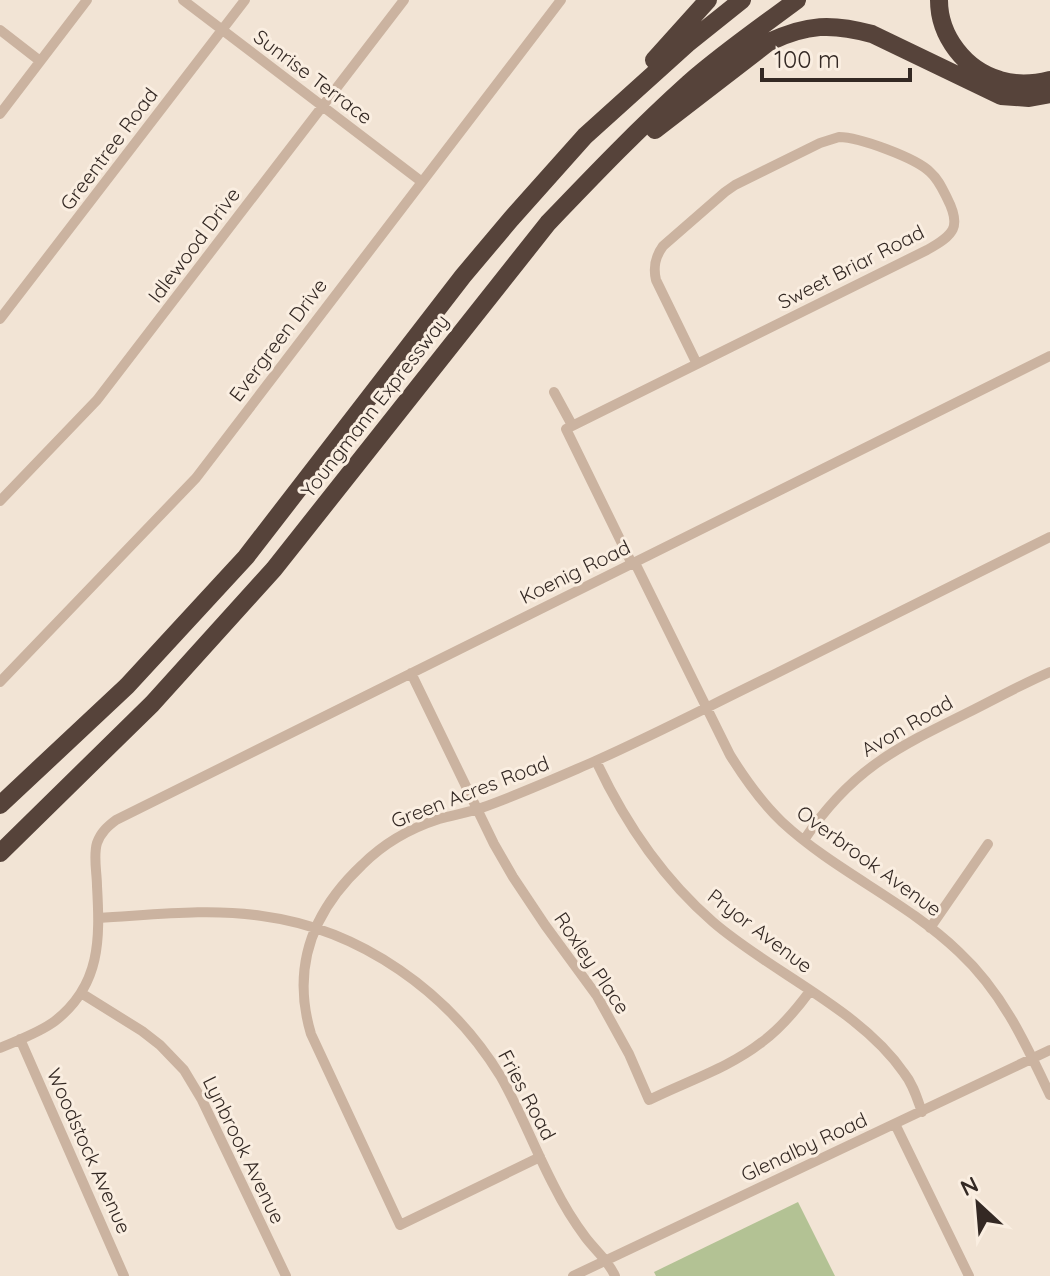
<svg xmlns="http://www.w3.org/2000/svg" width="1050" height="1276" font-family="Quicksand,sans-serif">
<rect width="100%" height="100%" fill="#f2e4d5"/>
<path fill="#b3c294" d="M 798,1202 L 835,1276 L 656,1276 L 654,1272 Z"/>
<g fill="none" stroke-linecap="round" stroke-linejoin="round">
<path stroke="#cbb3a0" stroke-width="10" d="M 183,0 L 422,182
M 0,30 L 40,61
M 0,114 L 87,0
M 839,137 C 859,137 916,158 930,172 C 938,179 942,188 947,198 C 962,227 954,235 927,250 L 697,364 L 656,280 C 653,267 655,257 663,246 L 725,192 L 735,185 L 820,143 Z
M 0,319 L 245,0
M 554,392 L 572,425
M 0,501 L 97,400 L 404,0
M 635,563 L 730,755 C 745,779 761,802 782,822 C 836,872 906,901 959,952 C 1002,992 1025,1042 1050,1095
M 632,564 L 566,429 L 697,364
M 411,673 L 494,844 L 513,877 L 545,925 L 597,996 L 629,1054 L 649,1100 C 687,1081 729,1068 762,1042 C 781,1028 796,1010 810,991
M 0,682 L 196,478 L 561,0
M 596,761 C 625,823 661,877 713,922 C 772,973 860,1009 904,1073 C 913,1084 917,1098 922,1112
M 804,840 C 851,770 894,749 967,713 C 995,699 1022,684 1050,672
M 99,918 C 153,915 209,908 262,916 C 361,929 450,993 501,1077 C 521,1112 535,1150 554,1186 C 563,1204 574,1222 586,1238 C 596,1251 608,1260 615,1276
M 930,928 L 988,844
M 81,993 L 142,1031 L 160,1045 L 184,1070 L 202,1100 L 286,1276
M 20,1039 L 124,1276
M 0,1048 C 18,1040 39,1033 55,1021 C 101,985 100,939 97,886 C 97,873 93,856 97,843 C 101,832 108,826 116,820 L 1050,356
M 895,1124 L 969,1276
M 540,1157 L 400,1225 L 311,1034 C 291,967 312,912 362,865 C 383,844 411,828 439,819 C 453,815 467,813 481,808 C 518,795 556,778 593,762 C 654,735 713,704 773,675 C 865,629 958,583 1050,537
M 573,1276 L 1050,1050"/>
<path stroke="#56433a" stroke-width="18" d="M 939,0 C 939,36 965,70 1000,80 C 1016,85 1034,84 1050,80
M 654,60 L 708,0
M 655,130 L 769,42 C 807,24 832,23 872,34 L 1001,96 L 1029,98 L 1050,94
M 0,805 L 127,686 L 246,557 L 463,276 L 511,219 L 585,136 L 687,44 L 742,0
M 0,853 L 152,704 L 274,569 L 548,223 C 594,175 640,127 689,83 C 723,53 761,27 797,0"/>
</g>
<g text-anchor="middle" stroke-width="6" stroke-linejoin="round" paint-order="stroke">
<g font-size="20" fill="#342924" stroke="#faeee1">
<text transform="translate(313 77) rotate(37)" y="7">Sunrise Terrace</text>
<text transform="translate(109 149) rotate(-53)" y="7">Greentree Road</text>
<text transform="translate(194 245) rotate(-53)" y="7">Idlewood Drive</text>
<text transform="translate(851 267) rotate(-27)" y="7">Sweet Briar Road</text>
<text transform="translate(278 340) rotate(-53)" y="7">Evergreen Drive</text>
<text transform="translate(375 406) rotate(-52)" y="7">Youngmann Expressway</text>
<text transform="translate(575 572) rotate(-26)" y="7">Koenig Road</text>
<text transform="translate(907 726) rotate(-30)" y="7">Avon Road</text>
<text transform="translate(470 792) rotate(-21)" y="7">Green Acres Road</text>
<text transform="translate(869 861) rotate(36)" y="7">Overbrook Avenue</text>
<text transform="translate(760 931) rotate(37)" y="7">Pryor Avenue</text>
<text transform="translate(592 963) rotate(56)" y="7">Roxley Place</text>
<text transform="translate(527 1095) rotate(62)" y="7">Fries Road</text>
<text transform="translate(804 1147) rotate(-25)" y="7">Glenalby Road</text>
<text transform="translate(244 1150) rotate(64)" y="7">Lynbrook Avenue</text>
<text transform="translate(89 1151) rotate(66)" y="7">Woodstock Avenue</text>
</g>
</g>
<g transform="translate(978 1204) rotate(334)" stroke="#faeee1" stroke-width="6" paint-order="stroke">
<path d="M0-6L14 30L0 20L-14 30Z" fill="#342924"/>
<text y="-12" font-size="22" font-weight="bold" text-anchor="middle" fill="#342924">N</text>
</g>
<path d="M762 68v12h148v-12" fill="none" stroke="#342924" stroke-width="4"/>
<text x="774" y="68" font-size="24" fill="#342924" stroke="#faeee1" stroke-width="6" paint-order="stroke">100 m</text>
</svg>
